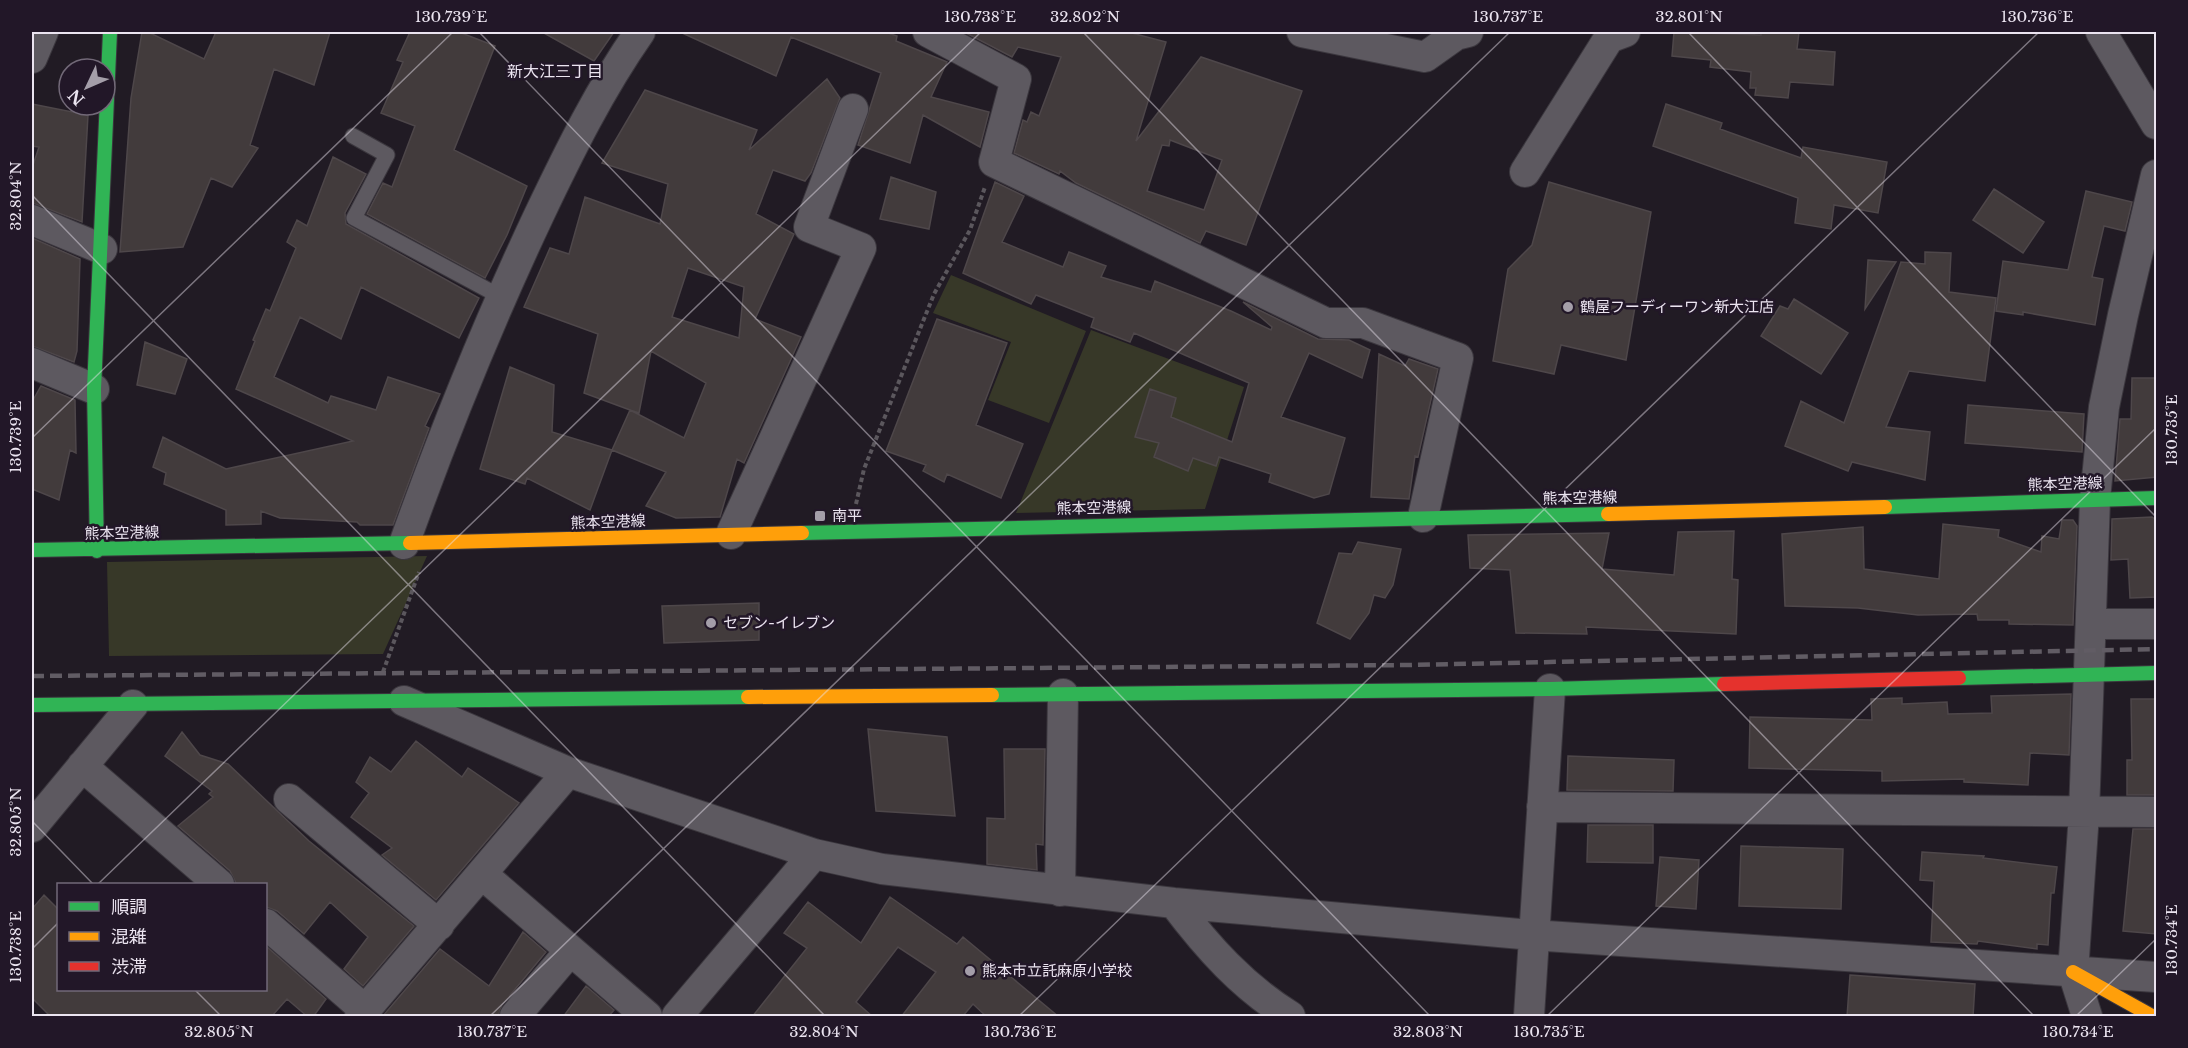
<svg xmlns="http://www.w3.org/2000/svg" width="2188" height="1048" font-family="'Libre Baskerville','Noto Sans JP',serif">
<rect width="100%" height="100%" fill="#211b24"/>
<path fill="#373828" d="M 951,275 L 1086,331 L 1049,423 L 988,400 L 1011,342 L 933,313 Z
M 1091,330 L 1244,387 L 1205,509 L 1016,513 Z
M 427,556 L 383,654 L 109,656 L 107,562 Z"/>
<path fill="#423b3c" stroke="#4e474a" stroke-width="1.5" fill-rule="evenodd" d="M 142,32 L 148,32 L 204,59 L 216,32 L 330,32 L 314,85 L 274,69 L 250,145 L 258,148 L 232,187 L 211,178 L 183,247 L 120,252 L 131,98 Z
M 410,32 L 459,32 L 495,46 L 454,150 L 527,186 L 507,235 L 485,278 L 367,214 L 383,183 L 392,187 L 415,126 L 381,113 L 403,62 L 397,60 Z
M 542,32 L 614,32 L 594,61 Z
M 680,32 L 885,32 L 897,36 L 896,41 L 947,62 L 931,97 L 989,112 L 980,147 L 923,115 L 910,163 L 858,145 L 881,73 L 791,37 L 776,76 Z
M 964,32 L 1128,32 L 1166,42 L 1136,141 L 1201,57 L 1302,91 L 1246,245 L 1206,231 L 1200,243 L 1076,183 L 1060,171 L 1059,174 L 1014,153 L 1023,120 L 1027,122 L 1031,112 L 1039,116 L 1061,57 L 1018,47 L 1012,57 ZM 1170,140 L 1222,160 L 1204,210 L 1147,191 L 1162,145 L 1169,146 Z
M 1674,32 L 1761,35 L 1761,32 L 1799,32 L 1797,49 L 1835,52 L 1833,85 L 1790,82 L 1788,98 L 1755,95 L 1756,88 L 1750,88 L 1751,72 L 1710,67 L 1711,60 L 1672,56 Z
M 827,79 L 840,98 L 811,173 L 805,181 L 773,170 L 756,214 L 794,234 L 755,319 L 801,337 L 744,463 L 737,459 L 720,517 L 676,518 L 646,506 L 666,472 L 612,450 L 630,410 L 584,393 L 598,334 L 524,307 L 550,248 L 569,254 L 585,197 L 660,224 L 668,184 L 602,163 L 645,90 L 757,130 L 749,150 ZM 688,268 L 744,287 L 739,338 L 672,317 ZM 651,351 L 706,383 L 684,438 L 630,410 L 639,413 Z
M 32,104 L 88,115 L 82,222 L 32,203 L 32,168 L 39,147 L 32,146 Z
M 1666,104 L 1722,123 L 1720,129 L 1801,158 L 1803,147 L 1887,162 L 1878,213 L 1834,205 L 1831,229 L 1795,223 L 1798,198 L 1653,146 Z
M 333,157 L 366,174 L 345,213 L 346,224 L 479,298 L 459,338 L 361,287 L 341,339 L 300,317 L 274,377 L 328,403 L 331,396 L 376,410 L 388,377 L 440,394 L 425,426 L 429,428 L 393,525 L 360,525 L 357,522 L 280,518 L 261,511 L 261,524 L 226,525 L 226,510 L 164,484 L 166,473 L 153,467 L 163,437 L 226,469 L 353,441 L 236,389 L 255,341 L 253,340 L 266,309 L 270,311 L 296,248 L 287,242 L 297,220 L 307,226 Z
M 891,177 L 936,192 L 929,229 L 880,219 Z
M 995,182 L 1024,196 L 1002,242 L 1063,267 L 1069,252 L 1106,266 L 1101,277 L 1151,292 L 1155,281 L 1231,311 L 1271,330 L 1272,327 L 1243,302 L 1318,339 L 1349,340 L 1370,350 L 1362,378 L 1309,353 L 1281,417 L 1345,438 L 1329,494 L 1314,498 L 1269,482 L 1271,474 L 1219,457 L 1216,466 L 1193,458 L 1188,471 L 1154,457 L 1159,443 L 1135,437 L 1150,389 L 1176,398 L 1171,417 L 1232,442 L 1249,383 L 1134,333 L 1130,342 L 1091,327 L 1094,318 L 1036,295 L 1031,304 L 963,273 Z
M 1549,182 L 1651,212 L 1626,360 L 1561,345 L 1554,374 L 1493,361 L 1508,269 L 1532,245 Z
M 1994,189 L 2044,222 L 2023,253 L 1973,220 Z
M 2086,191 L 2132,202 L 2125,231 L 2104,226 L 2092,277 L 2103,279 L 2095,325 L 2023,312 L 2023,315 L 1996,311 L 2003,261 L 2068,270 Z
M 32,238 L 80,259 L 77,351 L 74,362 L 32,346 Z
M 1925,252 L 1951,253 L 1949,292 L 1996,298 L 1985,381 L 1909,371 L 1886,427 L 1930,432 L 1925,480 L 1852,462 L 1848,471 L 1785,446 L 1801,401 L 1844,423 L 1901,262 L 1925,264 Z
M 1868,260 L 1896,262 L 1865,309 Z
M 1794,299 L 1848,333 L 1821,374 L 1761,336 L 1780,306 L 1788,309 Z
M 937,319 L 1007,343 L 976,425 L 1023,444 L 1001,498 L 947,474 L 944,482 L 923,471 L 926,465 L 886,451 Z
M 145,342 L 187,359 L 175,394 L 137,385 Z
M 1379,354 L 1405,366 L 1409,359 L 1438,369 L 1418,457 L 1415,456 L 1409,499 L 1371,497 Z
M 510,367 L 554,385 L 552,432 L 612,450 L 590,510 L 527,478 L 525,484 L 480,469 Z
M 2132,378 L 2157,378 L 2157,477 L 2115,481 L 2120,419 L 2131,419 Z
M 41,386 L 75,400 L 76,453 L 70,450 L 59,500 L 32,489 L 32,402 Z
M 1968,405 L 2084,414 L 2082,452 L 1965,443 Z
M 2152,517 L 2156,520 L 2157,597 L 2130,598 L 2128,559 L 2111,560 L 2112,519 Z
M 2062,520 L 2073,520 L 2077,526 L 2073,625 L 2009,624 L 2009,620 L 1978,620 L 1977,614 L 1918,615 L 1858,608 L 1785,606 L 1782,534 L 1863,527 L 1864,569 L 1939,579 L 1943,524 L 1999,530 L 1998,537 L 2041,552 L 2042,536 L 2059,539 Z
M 1734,531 L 1732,579 L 1738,580 L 1736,634 L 1586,627 L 1587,634 L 1516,633 L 1510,570 L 1470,568 L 1468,535 L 1609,533 L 1602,569 L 1674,575 L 1678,532 Z
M 1358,542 L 1401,549 L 1393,585 L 1385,598 L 1374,595 L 1369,613 L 1350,639 L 1317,623 L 1339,553 L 1352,554 Z
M 759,603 L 759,640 L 664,643 L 662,606 Z
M 2071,694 L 2069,755 L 2030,753 L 2028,785 L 1964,782 L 1964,779 L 1882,781 L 1882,771 L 1749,768 L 1750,717 L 1872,720 L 1871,699 L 1902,698 L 1902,704 L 1947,702 L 1948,714 L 1992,713 L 1991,696 Z
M 2131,699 L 2157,699 L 2157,795 L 2127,795 L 2127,760 L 2132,760 Z
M 868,729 L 947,737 L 955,816 L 876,811 Z
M 182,732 L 200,755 L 228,764 L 309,841 L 414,926 L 363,986 L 344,969 L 368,937 L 330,902 L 304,934 L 277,911 L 266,907 L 266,885 L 237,885 L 230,871 L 178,826 L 213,797 L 209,794 L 212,791 L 165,756 Z
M 416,741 L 462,777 L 468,768 L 519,803 L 436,900 L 382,855 L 392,848 L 351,817 L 369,793 L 356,782 L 370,757 L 391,772 Z
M 1004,749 L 1045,749 L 1043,845 L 1036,844 L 1037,870 L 987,864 L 987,818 L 1005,819 Z
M 1568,756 L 1674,760 L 1673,791 L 1567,790 Z
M 1588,825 L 1653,825 L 1653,863 L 1587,862 Z
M 2133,829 L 2157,829 L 2157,934 L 2123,931 Z
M 1741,846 L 1843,849 L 1841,909 L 1739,906 Z
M 1922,852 L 1984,856 L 1983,858 L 2057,867 L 2054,893 L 2051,893 L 2048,945 L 2037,944 L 2037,949 L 1978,941 L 1977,944 L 1931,942 L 1934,881 L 1920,880 Z
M 1660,857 L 1699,860 L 1696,909 L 1656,906 Z
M 44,895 L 58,909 L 58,990 L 266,990 L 266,946 L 326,999 L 313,1017 L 308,1017 L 287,999 L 271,1017 L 51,1017 L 32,998 L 32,909 Z
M 890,897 L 957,944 L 963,937 L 1059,1017 L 987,1017 L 973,1004 L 962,1017 L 901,1017 L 936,972 L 898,947 L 856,1002 L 873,1017 L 752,1017 L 807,948 L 784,933 L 808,902 L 861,943 Z
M 523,932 L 546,952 L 502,1005 L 498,1017 L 382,1017 L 440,949 L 489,986 Z
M 1850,975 L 1975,984 L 1973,1017 L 1847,1017 Z
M 586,986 L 614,1010 L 608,1017 L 563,1017 Z"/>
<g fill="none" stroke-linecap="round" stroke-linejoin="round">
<g stroke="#3b373e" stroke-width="17">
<path id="lane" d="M 353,136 L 387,155 L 354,218 L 501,297"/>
</g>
<g stroke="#3b373e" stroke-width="32">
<path id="street" d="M 928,32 L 1016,79 L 994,162 L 1326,323 L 1363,323 L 1458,358 L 1423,517
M 1302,32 L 1425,57 L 1456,35 L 1468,32
M 2101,32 L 2156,124
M 32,58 L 43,32
M 1525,172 L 1609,38 L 1625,32
M 32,220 L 102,249
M 32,363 L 94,389
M 731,534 L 861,248 L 809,227 L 853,109
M 404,544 C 444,432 488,323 539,215 C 569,152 600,89 640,32
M 2091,624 L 2156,624
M 404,701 L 568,772 L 814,854 L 882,869 L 1174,903 L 1532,935 L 2156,977
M 82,766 L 219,884
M 289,799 L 439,925
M 1542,807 L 2156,812
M 32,827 L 133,705
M 483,875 L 647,1016
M 1060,891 L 1063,694
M 1174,903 C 1208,948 1242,986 1290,1016
M 266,924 L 365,1010
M 360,1016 L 568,772
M 515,1016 L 570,951
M 677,1016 L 814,854
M 1529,1016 L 1550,689
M 2087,1016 L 2073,972 L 2084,814 L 2095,499 L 2104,407 L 2123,315 L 2156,175"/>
</g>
<g stroke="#3b373e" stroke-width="16">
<path id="fast" d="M 1885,507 L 2156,498
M 802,533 L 1608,514
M 32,550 L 410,543
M 97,551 L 94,389 L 110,32
M 1959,678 L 2156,673
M 992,695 L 1550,689 L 1724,684
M 32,705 L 748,697"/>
</g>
<g stroke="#3b373e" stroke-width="16">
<path id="slow" d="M 1608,514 L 1885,507
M 410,543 L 802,533
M 748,697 L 992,695
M 2073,972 L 2152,1016"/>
</g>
<g stroke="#3b373e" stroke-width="16">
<path id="jam" d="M 1724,684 L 1959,678"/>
</g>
<path stroke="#5b575d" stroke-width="4" stroke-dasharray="4.5 3" stroke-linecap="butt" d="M 856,504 L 864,469 L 934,294 L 970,230 L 985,187
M 383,672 L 419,572"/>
<use href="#lane" stroke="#5d5960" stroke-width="15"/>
<use href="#street" stroke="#5d5960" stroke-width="30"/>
<use href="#fast" stroke="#30b455" stroke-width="14"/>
<use href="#slow" stroke="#ff9f0a" stroke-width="14"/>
<use href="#jam" stroke="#e5322d" stroke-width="14"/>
<path stroke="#615c64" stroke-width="4.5" stroke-dasharray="12 6" stroke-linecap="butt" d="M 32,676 L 1410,665 L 2156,649"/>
</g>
<path fill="none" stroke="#ebe4f0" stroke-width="1.5" stroke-opacity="0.45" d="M 479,32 L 1430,1016M 1083,32 L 2034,1016M 1688,32 L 2156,517M 32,195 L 825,1016M 32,438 L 453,32M 32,821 L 93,884M 98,884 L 981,32M 32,949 L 58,923M 195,990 L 221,1016M 490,1016 L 1510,32M 1019,1016 L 2039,32M 1547,1016 L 2156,428M 2076,1016 L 2156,939"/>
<g fill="#a49ea9" stroke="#221728" stroke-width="2">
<circle cx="1568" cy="307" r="6"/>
<rect x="814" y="510" width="12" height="12" rx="3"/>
<circle cx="711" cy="623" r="6"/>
<circle cx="970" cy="971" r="6"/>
</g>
<g text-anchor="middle" stroke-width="5" stroke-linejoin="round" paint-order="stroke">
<g font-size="15" fill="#ebe4f0" stroke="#221728" text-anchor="start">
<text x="1580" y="312">鶴屋フーディーワン新大江店</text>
<text x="832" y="521">南平</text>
<text x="723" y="628">セブン-イレブン</text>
<text x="982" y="976">熊本市立託麻原小学校</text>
</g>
<g font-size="15" fill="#ebe4f0" stroke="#221728">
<text transform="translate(2065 484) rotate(-2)" y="5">熊本空港線</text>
<text transform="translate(1580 498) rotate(-1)" y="5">熊本空港線</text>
<text transform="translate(1094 508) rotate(-1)" y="5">熊本空港線</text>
<text transform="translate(608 522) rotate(-2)" y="5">熊本空港線</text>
<text transform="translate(122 533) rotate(-1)" y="5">熊本空港線</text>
</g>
<g font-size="16" fill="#ebe4f0" stroke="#221728">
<text x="555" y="77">新大江三丁目</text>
</g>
</g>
<rect width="2188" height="1048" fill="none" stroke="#221728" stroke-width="66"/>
<rect x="57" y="883" width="210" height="108" fill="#221728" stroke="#726978" stroke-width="1.5"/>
<rect x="69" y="902" width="30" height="9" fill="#30b455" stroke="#726978" stroke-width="1.5"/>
<text x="111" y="913" font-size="18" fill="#ebe4f0">順調</text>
<rect x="69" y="932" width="30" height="9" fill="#ff9f0a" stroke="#726978" stroke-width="1.5"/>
<text x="111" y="943" font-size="18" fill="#ebe4f0">混雑</text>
<rect x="69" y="962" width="30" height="9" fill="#e5322d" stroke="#726978" stroke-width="1.5"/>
<text x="111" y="973" font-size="18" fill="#ebe4f0">渋滞</text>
<g transform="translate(87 87) rotate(226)"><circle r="28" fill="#221728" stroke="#726978" stroke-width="1.5"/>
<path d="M0-4.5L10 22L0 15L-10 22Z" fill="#a49ea9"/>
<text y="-9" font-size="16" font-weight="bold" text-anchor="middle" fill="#ebe4f0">N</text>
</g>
<rect x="33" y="33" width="2122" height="982" fill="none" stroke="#ebe4f0" stroke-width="2"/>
<g font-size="15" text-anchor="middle" fill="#ebe4f0">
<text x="451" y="22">130.739°E</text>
<text x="980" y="22">130.738°E</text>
<text x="1085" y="22">32.802°N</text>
<text x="1508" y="22">130.737°E</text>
<text x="1689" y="22">32.801°N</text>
<text x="2037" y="22">130.736°E</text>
<text transform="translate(16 196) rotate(-90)" y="5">32.804°N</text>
<text transform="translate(2172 430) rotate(-90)" y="5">130.735°E</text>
<text transform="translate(16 437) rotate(-90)" y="5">130.739°E</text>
<text transform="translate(16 822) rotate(-90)" y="5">32.805°N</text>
<text transform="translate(2172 940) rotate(-90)" y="5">130.734°E</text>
<text transform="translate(16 947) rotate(-90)" y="5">130.738°E</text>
<text x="219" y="1037">32.805°N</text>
<text x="492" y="1037">130.737°E</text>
<text x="824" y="1037">32.804°N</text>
<text x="1020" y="1037">130.736°E</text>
<text x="1428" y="1037">32.803°N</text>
<text x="1549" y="1037">130.735°E</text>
<text x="2078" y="1037">130.734°E</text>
</g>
</svg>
